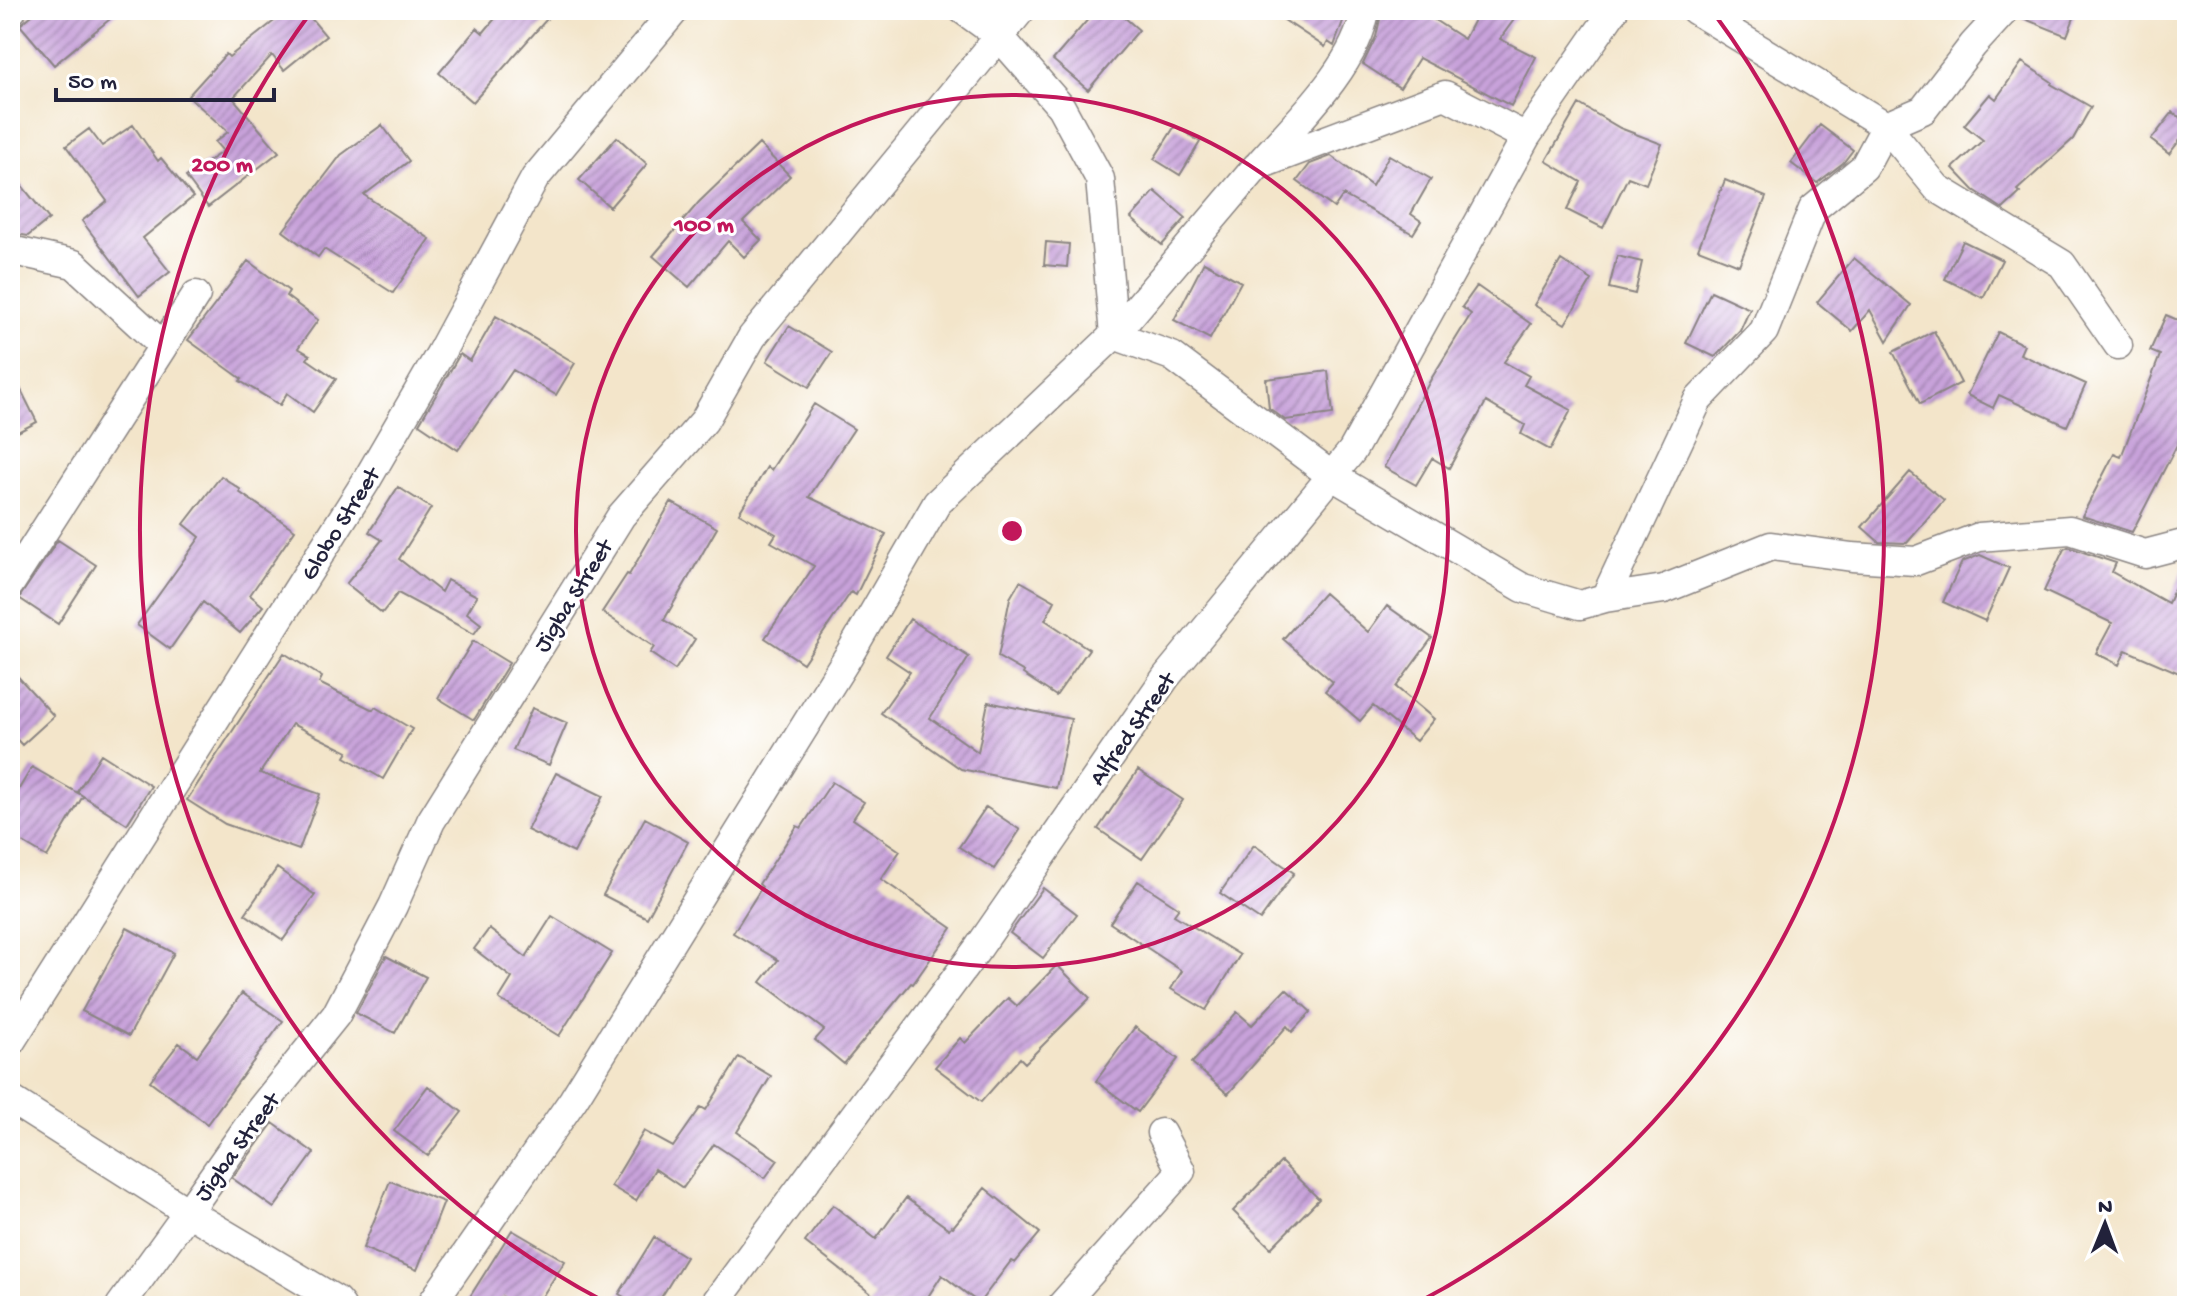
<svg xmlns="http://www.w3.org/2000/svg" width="2197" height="1316" font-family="'Gochi Hand',sans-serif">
<defs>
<pattern id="building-hatch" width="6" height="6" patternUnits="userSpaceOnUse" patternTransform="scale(2)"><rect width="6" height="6" fill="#c8a2da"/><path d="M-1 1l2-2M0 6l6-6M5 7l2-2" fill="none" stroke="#a284b2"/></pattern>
</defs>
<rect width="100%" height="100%" fill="#fff"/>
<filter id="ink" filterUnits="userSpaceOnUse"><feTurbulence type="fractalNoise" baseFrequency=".0125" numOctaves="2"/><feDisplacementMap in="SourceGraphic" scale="16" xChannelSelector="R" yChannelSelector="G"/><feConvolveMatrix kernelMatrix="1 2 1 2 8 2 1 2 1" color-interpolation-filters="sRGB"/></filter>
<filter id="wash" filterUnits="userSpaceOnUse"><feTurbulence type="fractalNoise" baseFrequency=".006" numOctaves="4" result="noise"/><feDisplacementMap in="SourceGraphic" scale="32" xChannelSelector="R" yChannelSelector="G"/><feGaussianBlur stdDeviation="1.8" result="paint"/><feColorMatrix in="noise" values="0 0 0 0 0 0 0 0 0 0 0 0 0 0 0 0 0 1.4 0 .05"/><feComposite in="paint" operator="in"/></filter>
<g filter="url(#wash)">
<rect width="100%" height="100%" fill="#f3e5ca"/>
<g id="blocks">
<path fill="url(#building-hatch)" d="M 38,10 L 121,10 L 54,65 L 20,25 Z
M 288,10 L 304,10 L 326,36 L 284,70 L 272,55 L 233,98 L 279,152 L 208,207 L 186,177 L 223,151 L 215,142 L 228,132 L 188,96 L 226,54 L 229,57 Z
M 502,10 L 555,10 L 473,102 L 439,73 L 477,28 L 483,33 Z
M 1096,10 L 1116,10 L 1139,30 L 1088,90 L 1053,60 Z
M 1269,10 L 1347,10 L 1334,46 L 1328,42 L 1325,47 Z
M 1382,10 L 1419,10 L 1464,39 L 1479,10 L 1521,10 L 1500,39 L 1536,57 L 1511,106 L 1419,58 L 1400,88 L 1363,64 L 1376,37 Z
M 2022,10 L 2077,10 L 2067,36 L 2020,17 Z
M 2022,62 L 2052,82 L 2051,84 L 2091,107 L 2073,139 L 2017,190 L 2020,193 L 2003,209 L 1974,190 L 1953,168 L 1983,140 L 1964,125 L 1990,94 L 1996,99 Z
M 1579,104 L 1620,128 L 1662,144 L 1646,184 L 1628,177 L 1603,228 L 1567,210 L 1581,182 L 1546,161 Z
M 2173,112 L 2187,123 L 2187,131 L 2169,154 L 2151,140 Z
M 133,125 L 158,161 L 161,158 L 193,197 L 143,238 L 170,272 L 139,296 L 82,221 L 107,201 L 66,146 L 89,129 L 102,146 Z
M 382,125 L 409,161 L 364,195 L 430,239 L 393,293 L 324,249 L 318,257 L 283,231 L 341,155 Z
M 1820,125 L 1853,150 L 1843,163 L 1817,183 L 1791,163 Z
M 1175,126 L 1200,142 L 1180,175 L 1154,159 Z
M 617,137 L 647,164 L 610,207 L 579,180 Z
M 759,144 L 790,176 L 743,222 L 761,240 L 744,257 L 728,241 L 689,287 L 653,256 L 699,202 Z
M 1389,155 L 1431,179 L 1411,214 L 1421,221 L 1413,234 L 1343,195 L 1334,208 L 1297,181 L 1310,164 L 1331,156 L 1372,186 Z
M 10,171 L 49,219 L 28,236 L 10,233 Z
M 1725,180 L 1766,197 L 1739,265 L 1698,249 Z
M 1155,191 L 1186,218 L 1162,245 L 1131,218 Z
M 1963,241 L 2002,260 L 1983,298 L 1945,279 Z
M 1046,242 L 1069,244 L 1067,267 L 1044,265 Z
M 1617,256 L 1642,262 L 1635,294 L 1609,288 Z
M 1854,258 L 1911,305 L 1887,341 L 1870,310 L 1852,331 L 1817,302 Z
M 1561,260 L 1592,280 L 1565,324 L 1534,305 Z
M 248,261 L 289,291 L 286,296 L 318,320 L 298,348 L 310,355 L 307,359 L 336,379 L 313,412 L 287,393 L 280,405 L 240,381 L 242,379 L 188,340 Z
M 1204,262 L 1241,282 L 1210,339 L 1174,320 Z
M 1477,286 L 1531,324 L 1504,362 L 1529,376 L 1524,385 L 1571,410 L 1550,450 L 1521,434 L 1525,425 L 1486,402 L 1449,468 L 1432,458 L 1416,485 L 1384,467 L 1431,379 L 1471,314 L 1462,307 Z
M 1711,291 L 1750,309 L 1740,331 L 1715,357 L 1686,343 Z
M 2166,315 L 2187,324 L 2187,444 L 2179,441 L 2132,532 L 2082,516 L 2114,454 L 2121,457 L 2160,355 L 2150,351 Z
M 496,316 L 575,363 L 556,395 L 513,370 L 458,450 L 419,424 L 460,354 L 470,361 Z
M 789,326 L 832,352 L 809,387 L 767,361 Z
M 1934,331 L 1961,383 L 1920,404 L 1893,352 Z
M 1998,332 L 2024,345 L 2020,354 L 2086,384 L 2067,426 L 1999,395 L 1993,408 L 1967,395 Z
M 10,368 L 37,422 L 10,436 Z
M 1328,371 L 1333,414 L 1285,420 L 1269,408 L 1266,379 Z
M 814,404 L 854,429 L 809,497 L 886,534 L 856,595 L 851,592 L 803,663 L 765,638 L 814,566 L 771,542 L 776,534 L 739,513 L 767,467 L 771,470 Z
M 1910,472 L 1944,500 L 1907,543 L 1879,542 L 1862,527 Z
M 221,476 L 241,490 L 239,492 L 295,530 L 250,595 L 263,606 L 240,633 L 203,602 L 170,649 L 137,625 L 200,537 L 184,524 Z
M 398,487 L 431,508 L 399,559 L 441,592 L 447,580 L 477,596 L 467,613 L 481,624 L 474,634 L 398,593 L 382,613 L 346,584 L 382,540 L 369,532 Z
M 671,502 L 717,528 L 664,620 L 695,639 L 675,670 L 650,653 L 654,647 L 602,612 L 627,574 L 629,575 Z
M 58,540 L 96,565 L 58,624 L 19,598 Z
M 2068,547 L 2116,563 L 2112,572 L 2168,603 L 2187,561 L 2187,655 L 2179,673 L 2126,650 L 2119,665 L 2096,653 L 2112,623 L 2044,591 L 2064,549 Z
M 1980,555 L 2009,568 L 1985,621 L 1943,602 L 1962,562 Z
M 1020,581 L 1055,601 L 1045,620 L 1089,649 L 1056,696 L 1023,674 L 1024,672 L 998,657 L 1010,598 Z
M 1324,593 L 1368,632 L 1387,606 L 1432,638 L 1396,687 L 1434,719 L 1416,741 L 1373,706 L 1360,721 L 1325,691 L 1333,682 L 1283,639 Z
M 910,619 L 969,657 L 930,718 L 978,752 L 988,702 L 1071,719 L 1056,788 L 961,769 L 881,713 L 910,672 L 886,656 Z
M 473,641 L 509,663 L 474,720 L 438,698 Z
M 284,653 L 322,677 L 319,683 L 373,710 L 375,707 L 412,729 L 383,779 L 345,757 L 348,752 L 292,724 L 260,773 L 320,794 L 299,850 L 225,824 L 187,800 Z
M 10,668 L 54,716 L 22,745 L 10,732 Z
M 532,708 L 567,723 L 549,765 L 513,750 Z
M 101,754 L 151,786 L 127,824 L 77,792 Z
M 32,767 L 83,796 L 47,857 L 10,835 L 10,804 Z
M 1138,770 L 1183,800 L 1142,859 L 1098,829 Z
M 556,773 L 603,796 L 574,853 L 527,830 Z
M 832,782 L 864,802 L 853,819 L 900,851 L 881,879 L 952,928 L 913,984 L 911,983 L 844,1064 L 815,1040 L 824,1030 L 761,982 L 778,960 L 733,933 L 762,887 L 759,884 L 797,826 L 801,828 Z
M 986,807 L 1020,830 L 994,869 L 959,847 Z
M 645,818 L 688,842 L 647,918 L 603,895 Z
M 1254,845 L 1294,873 L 1260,920 L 1220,893 Z
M 277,868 L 315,895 L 283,940 L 245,914 Z
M 1138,881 L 1179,908 L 1174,915 L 1240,955 L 1206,1010 L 1171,989 L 1182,971 L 1110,923 Z
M 1043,888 L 1077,914 L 1043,958 L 1010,933 Z
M 552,916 L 612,953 L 559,1036 L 499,999 L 512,978 L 474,949 L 489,929 L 526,957 Z
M 127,928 L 174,953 L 129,1036 L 82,1011 Z
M 386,956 L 426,977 L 395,1033 L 356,1013 Z
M 1057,965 L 1090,998 L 1025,1063 L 1020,1058 L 981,1102 L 935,1067 L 960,1038 L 965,1043 L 1008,998 L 1017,1006 Z
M 1286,989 L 1311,1012 L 1292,1032 L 1287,1026 L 1228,1094 L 1192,1063 L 1237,1012 L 1252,1025 Z
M 242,993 L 283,1021 L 207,1124 L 150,1081 L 179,1043 L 197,1056 Z
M 1135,1027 L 1178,1059 L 1138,1112 L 1096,1081 Z
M 739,1057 L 771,1076 L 737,1132 L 778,1160 L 765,1178 L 714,1144 L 683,1188 L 655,1169 L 636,1201 L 611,1186 L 644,1131 L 673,1147 L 701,1107 L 706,1110 Z
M 428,1086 L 462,1112 L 428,1156 L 394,1131 Z
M 273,1123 L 314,1153 L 274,1208 L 232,1178 Z
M 1281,1162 L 1319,1199 L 1271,1248 L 1233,1211 Z
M 390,1181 L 444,1202 L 417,1270 L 363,1248 Z
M 985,1188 L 1040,1233 L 1015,1263 L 1011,1261 L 979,1303 L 942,1275 L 922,1306 L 868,1306 L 874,1296 L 805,1242 L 833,1205 L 876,1239 L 906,1198 L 949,1229 L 951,1226 L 953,1227 Z
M 512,1230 L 565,1261 L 536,1306 L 517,1306 L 503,1297 L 498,1306 L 464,1306 Z
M 654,1237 L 686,1257 L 656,1306 L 639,1306 L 619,1294 Z"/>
</g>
</g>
<g filter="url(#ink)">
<use href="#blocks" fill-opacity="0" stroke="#8a8482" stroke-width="2"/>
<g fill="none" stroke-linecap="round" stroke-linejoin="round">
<g stroke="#8a8482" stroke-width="31">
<path id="minor" d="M 963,10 L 999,36 L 1061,107 L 1100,179 L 1114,335
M 1695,10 L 1886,126 L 1923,110 L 1973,45 L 2005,10
M 10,11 L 12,10
M 1260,163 C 1296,123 1358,64 1365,10
M 10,250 L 74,264 L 163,346
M 1114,335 L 1172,356 L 1332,476 L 1523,588 L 1580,605 L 1605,598 L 1698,400 L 1764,331 L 1813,209 L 1864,167 L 1886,126 L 1937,188 L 2062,264 L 2118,345
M 10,584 L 196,295
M 1605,598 L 1664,589 L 1771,546 L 1852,557 L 1916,561 L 1979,537 L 2070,530 L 2145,554 L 2187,543
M 10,1043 L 365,483 L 440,354 L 535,178 L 675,10
M 10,1099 L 188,1212 L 259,1111 L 336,1015 L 393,906 L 431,821 L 621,516 L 704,421 L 752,337 L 1021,10
M 120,1306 L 188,1212 L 336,1300 L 341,1306
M 430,1306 L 573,1100 L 849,655 L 937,503 L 1114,335 L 1257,166 L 1445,95 L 1526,137 L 1614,10
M 713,1306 L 979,947 L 1166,677 L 1352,451 L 1526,137
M 1061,1306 L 1181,1171 L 1161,1133"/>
</g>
<use href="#minor" stroke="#fff" stroke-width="28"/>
</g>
</g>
<g fill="none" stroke="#c2185b" stroke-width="4">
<circle cx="1012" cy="531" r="436"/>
<path d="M609 1304A872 872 0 0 1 311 12M1713 12A872 872 0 0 1 1415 1304"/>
</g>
<g text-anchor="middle" stroke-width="6" stroke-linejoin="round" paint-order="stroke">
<g font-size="24" fill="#22223b" stroke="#fff">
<text transform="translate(339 523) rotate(-58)" y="8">Globo Street</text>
<text transform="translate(572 595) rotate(-58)" y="8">Jigba Street</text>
<text transform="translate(1131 728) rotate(-55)" y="8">Alfred Street</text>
<text transform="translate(236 1146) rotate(-54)" y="8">Jigba Street</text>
</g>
</g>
<circle cx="1012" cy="531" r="12" fill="#c2185b" stroke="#fff" stroke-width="4"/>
<g font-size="24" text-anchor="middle" font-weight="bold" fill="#c2185b" stroke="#fff" stroke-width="6" stroke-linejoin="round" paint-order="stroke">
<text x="222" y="171">200 m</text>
<text x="704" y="231">100 m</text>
</g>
<rect width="2197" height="1316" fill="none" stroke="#fff" stroke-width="40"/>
<g transform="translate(2105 1224) rotate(1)" stroke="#ffffff" stroke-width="6" paint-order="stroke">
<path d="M0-6L14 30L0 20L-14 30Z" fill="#22223b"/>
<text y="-12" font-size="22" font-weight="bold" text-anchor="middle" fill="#22223b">N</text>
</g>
<path d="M56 88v12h218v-12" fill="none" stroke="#22223b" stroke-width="4"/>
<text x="68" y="88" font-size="24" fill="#22223b" stroke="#ffffff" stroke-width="6" paint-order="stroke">50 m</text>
</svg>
